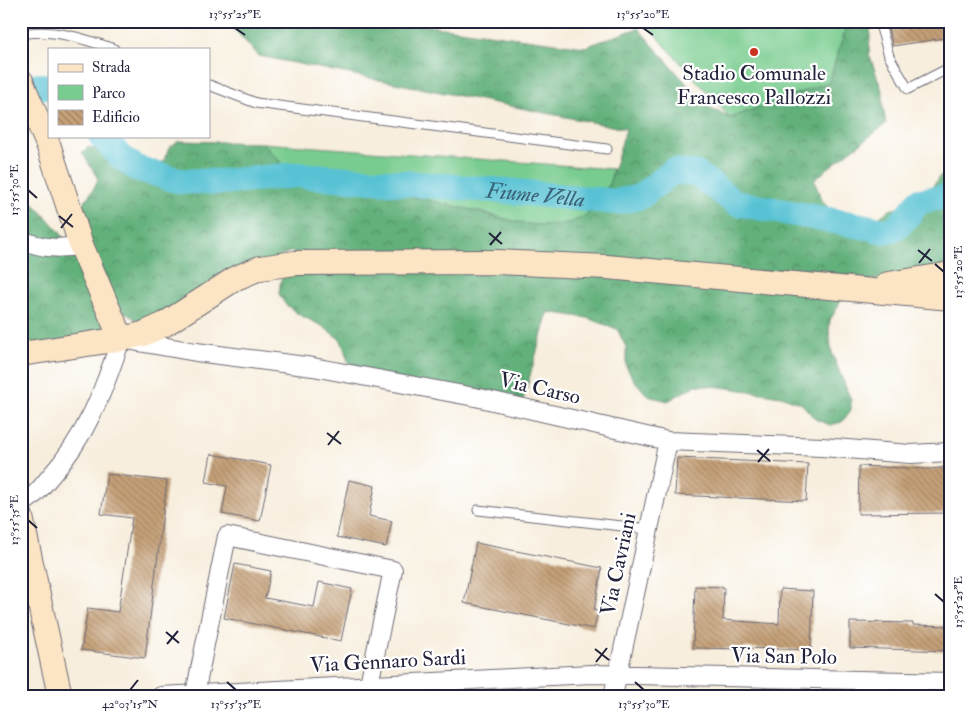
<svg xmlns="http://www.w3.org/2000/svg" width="972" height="717" font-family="'IM FELL Double Pica',serif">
<defs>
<pattern id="forest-crowns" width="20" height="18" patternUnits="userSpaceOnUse" patternTransform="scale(1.25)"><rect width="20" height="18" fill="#62b07a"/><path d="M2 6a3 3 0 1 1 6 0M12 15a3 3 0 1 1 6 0" fill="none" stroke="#508f65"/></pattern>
<pattern id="building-back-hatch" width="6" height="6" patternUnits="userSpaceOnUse" patternTransform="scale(1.25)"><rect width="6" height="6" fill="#c5a077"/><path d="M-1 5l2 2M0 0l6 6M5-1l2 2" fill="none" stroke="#a08263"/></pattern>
</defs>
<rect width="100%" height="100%" fill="#fff"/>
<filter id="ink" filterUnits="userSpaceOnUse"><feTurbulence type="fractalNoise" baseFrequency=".02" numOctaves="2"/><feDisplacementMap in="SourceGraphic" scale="10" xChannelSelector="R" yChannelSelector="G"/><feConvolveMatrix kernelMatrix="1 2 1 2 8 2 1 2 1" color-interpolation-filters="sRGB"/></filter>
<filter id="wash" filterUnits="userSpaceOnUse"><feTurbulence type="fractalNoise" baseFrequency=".0096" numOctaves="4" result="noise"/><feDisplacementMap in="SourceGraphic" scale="20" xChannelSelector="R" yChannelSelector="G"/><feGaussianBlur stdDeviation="1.12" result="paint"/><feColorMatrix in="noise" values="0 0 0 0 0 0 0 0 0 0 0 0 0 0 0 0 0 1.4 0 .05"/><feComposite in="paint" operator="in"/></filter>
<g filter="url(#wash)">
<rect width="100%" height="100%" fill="#f7eedd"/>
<path fill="#79cc8f" stroke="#4e7765" d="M 643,21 L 848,21 L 829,82 L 730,118 Z
M 263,143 L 613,169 L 610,182 L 598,205 L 578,222 L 560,224 L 528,225 L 473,210 L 306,186 L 299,183 Z"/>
<path fill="url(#forest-crowns)" stroke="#42695a" d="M 226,21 L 274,21 L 315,28 L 317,21 L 392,21 L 585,47 L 638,28 L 705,105 L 730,118 L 829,82 L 848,21 L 871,21 L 869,54 L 883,93 L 883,106 L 886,124 L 828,168 L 814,181 L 823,202 L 833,212 L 862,221 L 880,217 L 889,210 L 902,207 L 916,211 L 939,177 L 951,169 L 951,268 L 884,279 L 845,282 L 289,252 L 164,317 L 138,321 L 124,312 L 109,295 L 79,208 L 93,190 L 98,179 L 82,152 L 88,147 L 96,149 L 120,167 L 163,162 L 169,148 L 178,141 L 263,143 L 299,183 L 306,186 C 334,189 362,188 390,193 C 417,197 444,203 471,210 C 512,220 562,241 597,206 C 609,195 620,146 626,129 L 259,56 Z
M 21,190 L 59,231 L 95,287 L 111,337 L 21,347 Z
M 511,267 L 846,293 L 830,320 L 829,332 L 832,353 L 851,400 L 851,410 L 842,422 L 830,425 L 815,419 L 802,404 L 781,396 L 721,387 L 696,385 L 668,401 L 648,396 L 633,379 L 626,366 L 626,347 L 617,329 L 587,318 L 548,312 L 522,404 L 353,370 L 349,364 L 341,340 L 322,326 L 298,314 L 285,304 L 279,294 L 281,279 L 295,271 Z"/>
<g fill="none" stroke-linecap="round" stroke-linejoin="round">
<g stroke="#59c2d4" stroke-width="26">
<path d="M 21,87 L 41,86 L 49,87"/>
<path id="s1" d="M 101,136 L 120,156 L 136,168 L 180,181 L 220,182 L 297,175 L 506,191 L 616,202 L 640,197 L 673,171 L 697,174 L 736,203 L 872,228 C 875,229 881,232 884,231 C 899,231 911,211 919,201 L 951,196"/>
</g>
</g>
<g id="blocks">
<path fill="url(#building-back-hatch)" d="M 886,21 L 951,21 L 951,37 L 893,46 Z
M 211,454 L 271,465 L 260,521 L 222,514 L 227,486 L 206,482 Z
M 677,458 L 808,464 L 806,501 L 675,495 Z
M 859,466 L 929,469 L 951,467 L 951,497 L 946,498 L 947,513 L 858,514 Z
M 107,474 L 167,481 L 145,658 L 81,650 L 88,608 L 118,612 L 132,518 L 101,514 Z
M 349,480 L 375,486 L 369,516 L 392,521 L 386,547 L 337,537 Z
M 476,543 L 602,568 L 594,611 L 598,611 L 594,629 L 464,603 Z
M 235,564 L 271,571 L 265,598 L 314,607 L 319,582 L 352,589 L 341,641 L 224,618 Z
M 695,586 L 724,587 L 723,620 L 779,624 L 780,589 L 813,591 L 811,650 L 743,648 L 743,649 L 693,648 Z
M 850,622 L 913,623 L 913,625 L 951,626 L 951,651 L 850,648 Z"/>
</g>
</g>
<g filter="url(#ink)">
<use href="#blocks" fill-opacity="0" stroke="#6d6974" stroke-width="1"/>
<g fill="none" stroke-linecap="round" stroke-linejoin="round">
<g stroke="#6d6974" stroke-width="11">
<path id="lane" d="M 879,21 L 889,56 L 908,89 L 951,67
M 21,34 C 53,28 85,39 114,49
M 209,85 L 256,103 L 607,149
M 478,510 L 649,529
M 913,696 L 914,681"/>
</g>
<g stroke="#6d6974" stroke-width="20">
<path id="street" d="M 21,240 C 42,248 59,250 81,245
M 21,504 C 33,498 41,488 49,478 C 87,436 103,392 121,339 L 196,352 L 313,367 L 480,398 L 668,441 L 822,447 L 910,454 L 951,452
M 195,694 L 227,536 L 393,570 L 369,684
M 161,696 L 591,674 L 951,682
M 613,696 L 668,441"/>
</g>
<g stroke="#6d6974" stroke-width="26">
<path id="secondary" d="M 21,81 L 49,147 L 81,245 L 121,339
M 888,284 L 951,274
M 21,354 L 121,339 L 143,334 L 165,324 L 236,278 L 260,268 L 295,263 L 497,262 L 607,267 L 951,298
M 21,517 L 60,696"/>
</g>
<use href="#lane" stroke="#fff" stroke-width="9"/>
<use href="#street" stroke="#fff" stroke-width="18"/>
<use href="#secondary" stroke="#fce5c4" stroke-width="24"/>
</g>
</g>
<path fill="none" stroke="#22223b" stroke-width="2" d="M 235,28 L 245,35M 643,28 L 653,35M 28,190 L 37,198M 59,216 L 73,227M 61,228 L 72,214M 489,233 L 502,244M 490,245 L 501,232M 918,250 L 932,261M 919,263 L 930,249M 935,264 L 944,272M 327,433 L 341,444M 328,445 L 339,431M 757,450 L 770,461M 758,462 L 769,449M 28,520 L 37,528M 935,594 L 944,602M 166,632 L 179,643M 167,644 L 178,631M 595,649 L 609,660M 596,662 L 607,648M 227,682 L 236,690M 635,682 L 644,690M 130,690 L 138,680"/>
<circle fill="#c8321e" stroke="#fff" stroke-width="2" cx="754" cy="52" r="5"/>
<g text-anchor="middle" stroke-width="4.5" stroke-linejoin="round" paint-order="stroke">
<g font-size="21" fill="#22223b" stroke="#fff">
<text x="754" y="80">Stadio Comunale<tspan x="754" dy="24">Francesco Pallozzi</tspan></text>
</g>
<g font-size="21" fill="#22223b" stroke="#fff">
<text transform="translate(540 388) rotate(13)" y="7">Via Carso</text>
<text transform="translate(618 564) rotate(-78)" y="7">Via Cavriani</text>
<text transform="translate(784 656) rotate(1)" y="7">Via San Polo</text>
<text transform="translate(388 661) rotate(-3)" y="7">Via Gennaro Sardi</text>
</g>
<g font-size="22" font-style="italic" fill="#386278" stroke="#fff">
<text dy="8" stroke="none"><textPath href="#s1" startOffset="450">Fiume Vella</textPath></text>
</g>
</g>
<rect width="972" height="717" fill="none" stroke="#fff" stroke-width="55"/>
<rect x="48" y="48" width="162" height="90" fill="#ffffff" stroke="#a7a7b1"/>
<rect x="58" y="64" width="25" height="8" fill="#fce5c4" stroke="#a7a7b1"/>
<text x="92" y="72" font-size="15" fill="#22223b">Strada</text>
<rect x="58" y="85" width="25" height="15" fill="#79cc8f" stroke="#a7a7b1"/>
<text x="92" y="98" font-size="15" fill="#22223b">Parco</text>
<rect x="58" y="110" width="25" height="15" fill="url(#building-back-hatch)" stroke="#a7a7b1"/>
<text x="92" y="122" font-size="15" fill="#22223b">Edificio</text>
<rect x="28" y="28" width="916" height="662" fill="none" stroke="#22223b" stroke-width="2"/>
<g font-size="12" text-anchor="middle" fill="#22223b">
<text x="235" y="18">13°55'25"E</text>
<text x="643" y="18">13°55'20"E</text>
<text transform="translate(14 190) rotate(-90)" y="4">13°55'30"E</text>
<text transform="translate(958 272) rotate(-90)" y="4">13°55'20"E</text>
<text transform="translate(14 520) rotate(-90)" y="4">13°55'35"E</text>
<text transform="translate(958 602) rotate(-90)" y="4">13°55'25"E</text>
<text x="130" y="708">42°03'15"N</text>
<text x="236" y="708">13°55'35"E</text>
<text x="644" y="708">13°55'30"E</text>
</g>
</svg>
